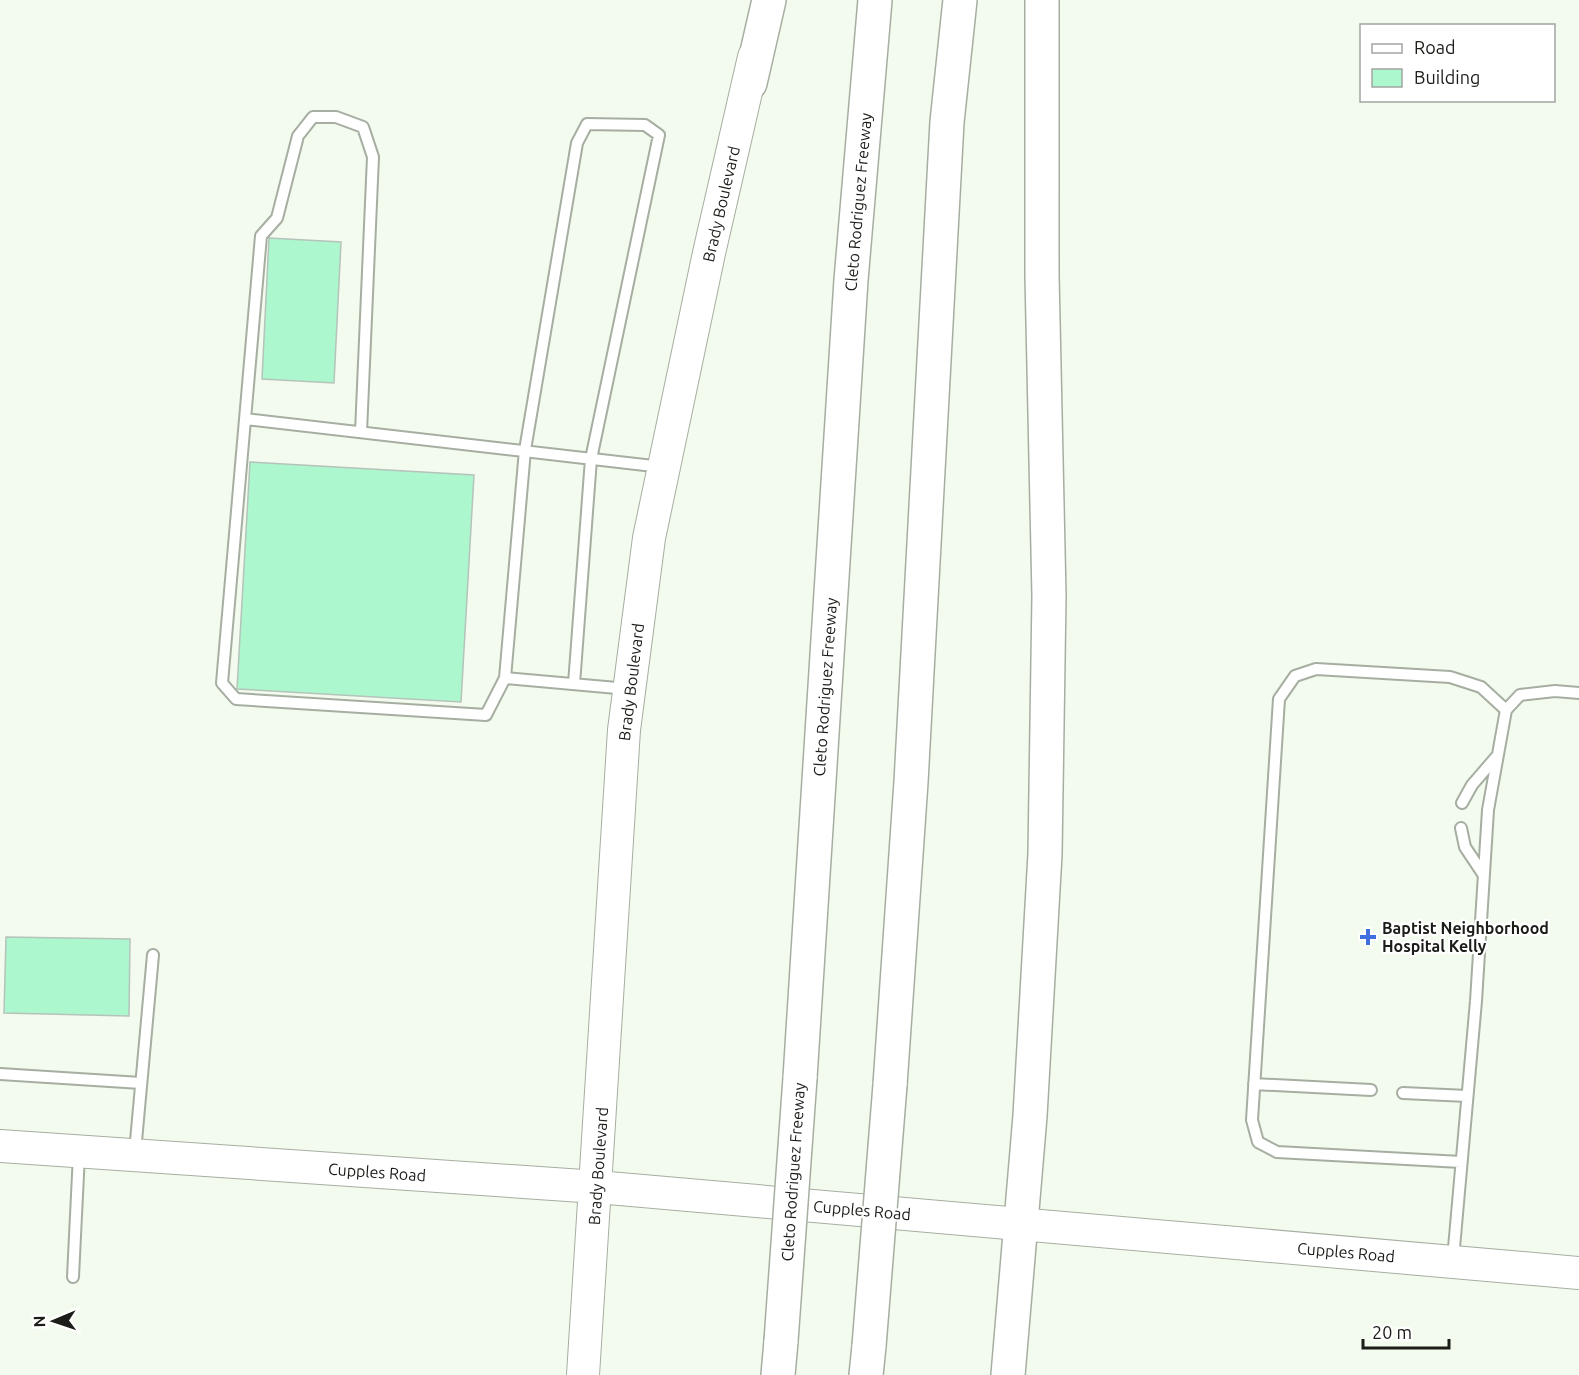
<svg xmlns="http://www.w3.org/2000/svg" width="1579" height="1375" font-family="Ubuntu,sans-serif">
<rect width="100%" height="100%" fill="#f2fbed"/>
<path fill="#acf7ce" stroke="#b5c3bb" stroke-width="1.5" d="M 269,238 L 341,242 L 334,383 L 262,379 Z
M 250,462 L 474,475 L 461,702 L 237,689 Z
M 6,937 L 130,939 L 129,1016 L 4,1013 Z"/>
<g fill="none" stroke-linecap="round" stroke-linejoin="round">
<g stroke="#a6aea1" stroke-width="14">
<path id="lane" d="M 245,419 L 662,467
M 361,432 L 373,157 L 363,127 L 336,117 L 313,117 L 298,136 L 277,218 L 261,236 L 222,683 L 236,699 L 486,715 L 505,678
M 574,684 L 591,459 L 659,135 L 645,125 L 587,124 L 577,143 L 525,450 L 505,678 L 628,689
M 1462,803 L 1472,785 L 1497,756
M 1461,828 L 1465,847 L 1483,874
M 0,1074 L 141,1083
M 1254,1084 L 1371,1090
M 1403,1093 L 1467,1096
M 135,1152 L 153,955
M 1461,1162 L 1277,1152 L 1258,1142 L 1252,1120 L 1279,699 L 1295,676 L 1316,669 L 1450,677 L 1481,687 L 1506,710
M 1453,1259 L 1476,1001 L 1488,810 L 1506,710 L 1520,695 L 1555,691 L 1579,693
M 73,1277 L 79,1154"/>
</g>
<g stroke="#a6aea1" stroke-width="34">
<path id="secondary" d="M 0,1146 L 597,1187 L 1579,1273
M 583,1375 L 624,730 L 649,538 L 709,253 L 754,57"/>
</g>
<g stroke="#a6aea1" stroke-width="36">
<path id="highway" d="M 750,83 L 769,0
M 800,1078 L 851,280 L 875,0
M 890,1085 L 911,782 L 947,122 L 960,0
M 778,1375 L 781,1341
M 866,1375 L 869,1346
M 1008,1375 L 1030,1116 L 1045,854 L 1049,596 L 1042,276 L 1042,0"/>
</g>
<use href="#lane" stroke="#fff" stroke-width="10"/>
<use href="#secondary" stroke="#fff" stroke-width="32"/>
<use href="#highway" stroke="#fff" stroke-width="33"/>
<g stroke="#a6aea1" stroke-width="36" stroke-linecap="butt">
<path id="highway-bridge" d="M 781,1341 L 800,1078
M 869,1346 L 890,1085"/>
</g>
<use href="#highway-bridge" stroke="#fff" stroke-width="33"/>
</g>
<path fill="#426fe0" stroke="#fff" stroke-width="2" d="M1365 928h6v6h6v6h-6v6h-6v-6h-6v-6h6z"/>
<g text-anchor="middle" stroke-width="4.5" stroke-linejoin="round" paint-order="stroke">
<g font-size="16" fill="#1a1d18" stroke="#fff">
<text transform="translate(858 202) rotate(-85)" y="6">Cleto Rodriguez Freeway</text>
<text transform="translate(721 204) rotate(-77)" y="6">Brady Boulevard</text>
<text transform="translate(631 682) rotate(-83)" y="6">Brady Boulevard</text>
<text transform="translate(825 687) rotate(-86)" y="6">Cleto Rodriguez Freeway</text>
<text transform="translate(598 1166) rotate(-86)" y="6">Brady Boulevard</text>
<text transform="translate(377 1172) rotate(4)" y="6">Cupples Road</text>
<text transform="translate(793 1172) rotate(-86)" y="6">Cleto Rodriguez Freeway</text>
<text transform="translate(862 1210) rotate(5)" y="6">Cupples Road</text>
<text transform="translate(1346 1252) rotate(5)" y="6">Cupples Road</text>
</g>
<g font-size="16" font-weight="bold" fill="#1a1d18" stroke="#fff" text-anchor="start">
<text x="1382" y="934">Baptist Neighborhood<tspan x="1382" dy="18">Hospital Kelly</tspan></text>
</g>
</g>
<rect x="1360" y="24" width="195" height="78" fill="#ffffff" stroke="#a3a5a3" stroke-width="1.5"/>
<rect x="1372" y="44" width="30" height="9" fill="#ffffff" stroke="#a3a5a3" stroke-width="1.5"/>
<text x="1414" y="54" font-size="18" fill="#1a1d18">Road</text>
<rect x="1372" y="69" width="30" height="18" fill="#acf7ce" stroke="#a3a5a3" stroke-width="1.5"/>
<text x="1414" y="84" font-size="18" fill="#1a1d18">Building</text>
<g transform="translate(54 1321) rotate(268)" stroke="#ffffff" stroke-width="4.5" paint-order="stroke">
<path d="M0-4.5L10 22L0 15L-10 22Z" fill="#1a1d18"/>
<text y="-9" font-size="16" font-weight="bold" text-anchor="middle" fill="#1a1d18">N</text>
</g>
<path d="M1363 1339v9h86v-9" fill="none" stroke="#1a1d18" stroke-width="3"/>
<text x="1372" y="1339" font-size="18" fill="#1a1d18" stroke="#ffffff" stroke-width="4.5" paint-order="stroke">20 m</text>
</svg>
